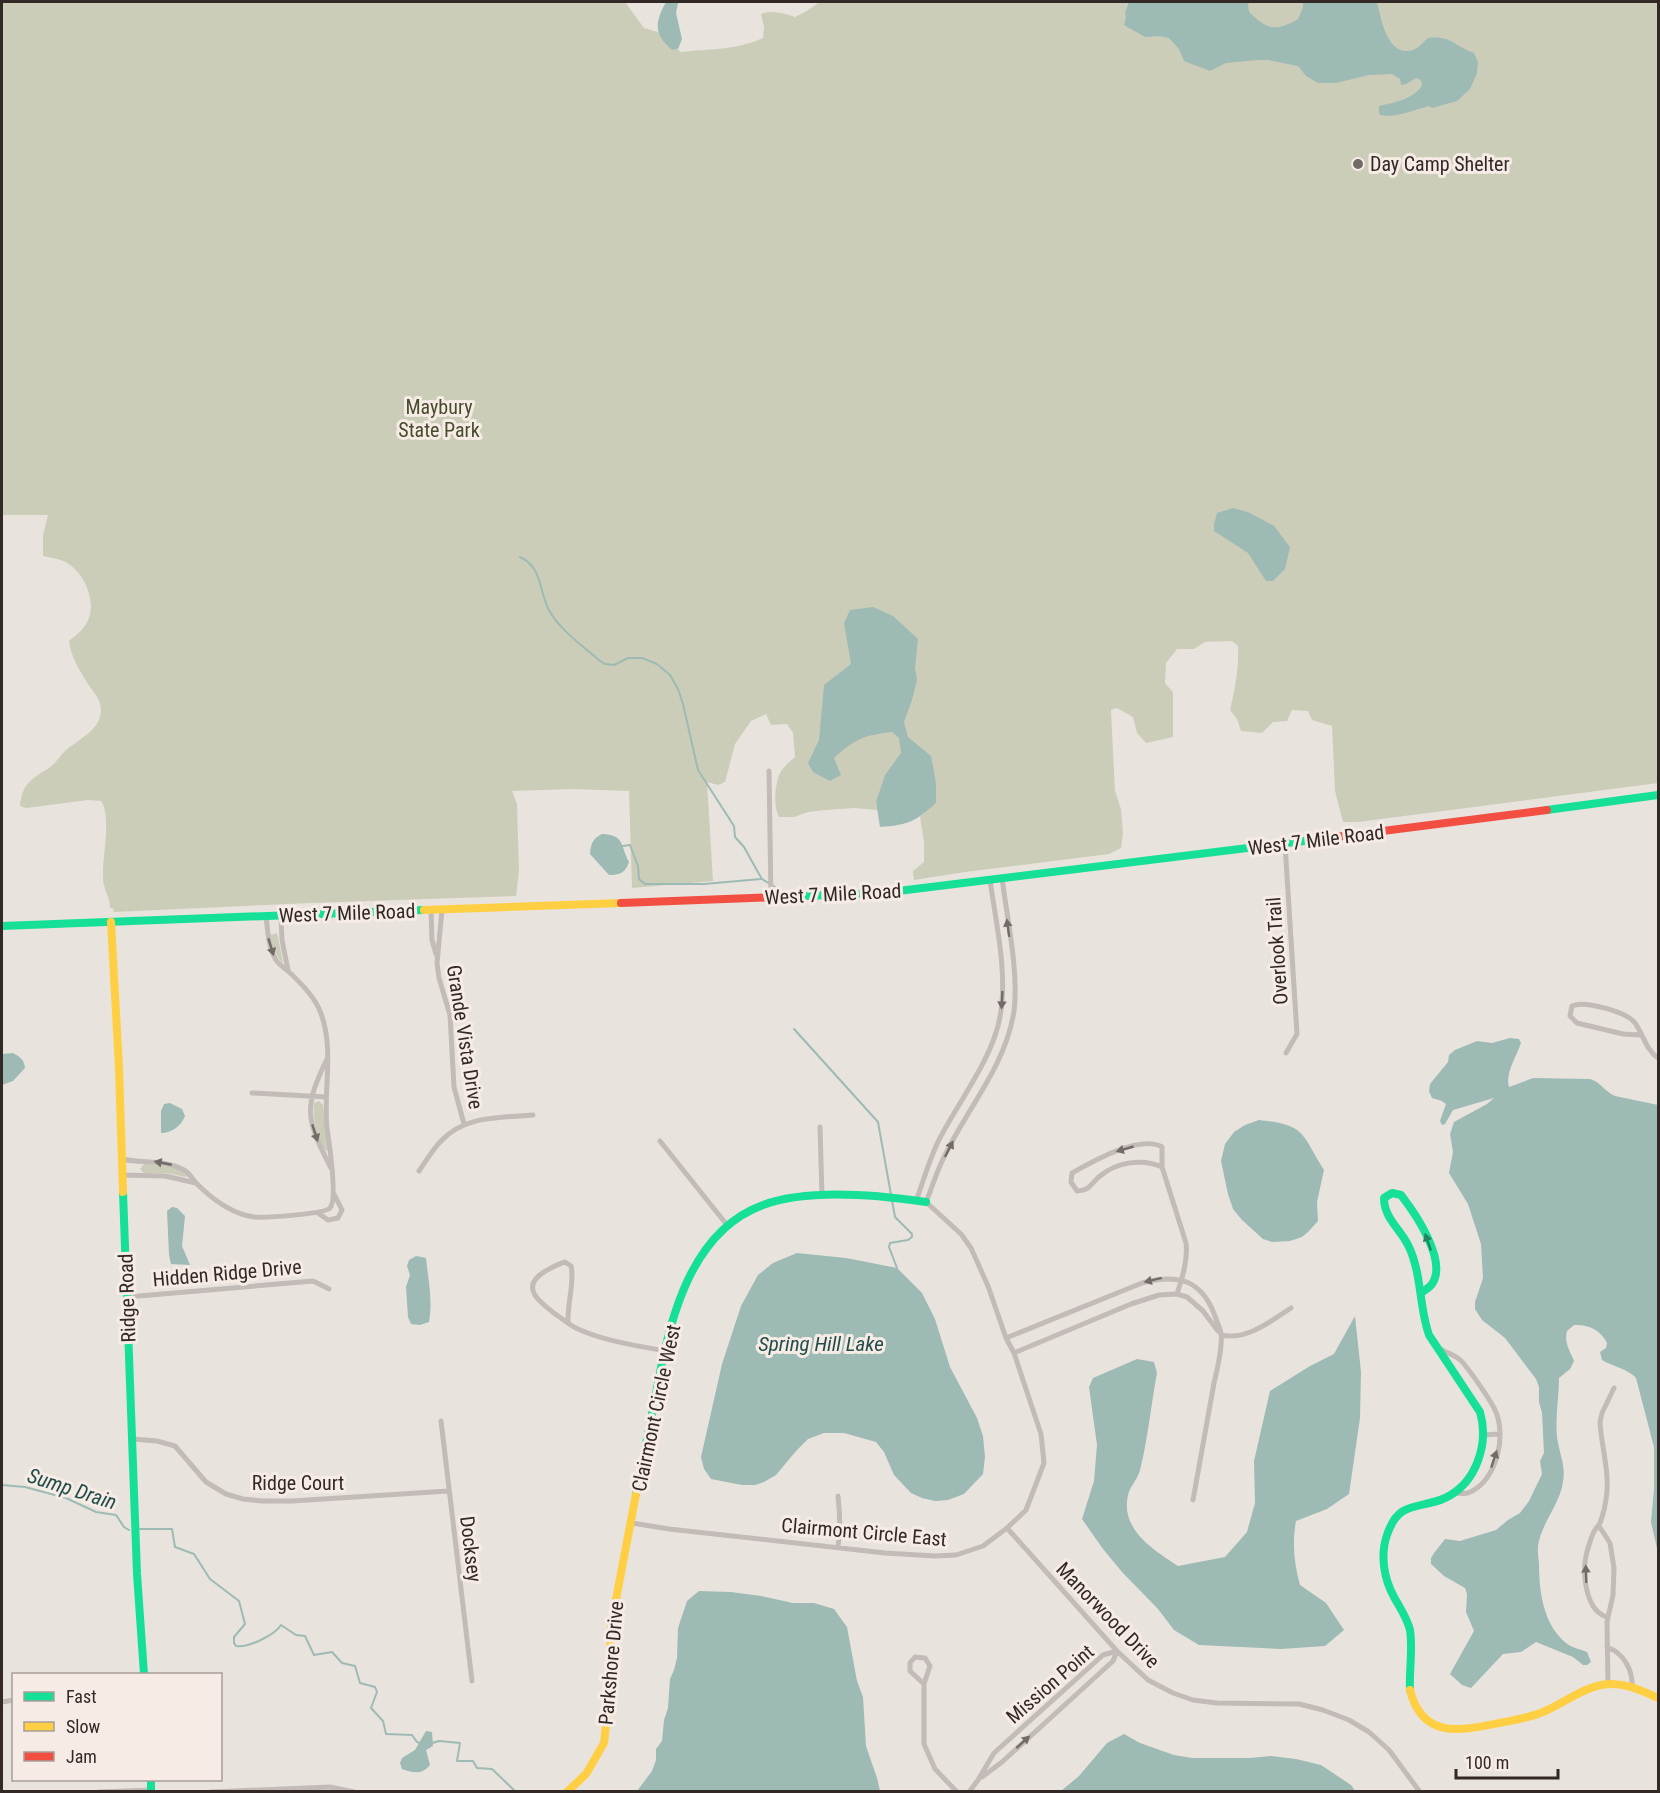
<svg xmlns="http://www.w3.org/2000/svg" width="1660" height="1793" font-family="'Roboto Condensed',sans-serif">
<rect width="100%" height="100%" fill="#e9e3de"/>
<path fill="#cccdb9" d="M 2,2 L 625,2 L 644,28 L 658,32 L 666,45 L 672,50 L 678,49 L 680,52 C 709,49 737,50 763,38 L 764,27 L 761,14 C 773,10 783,13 795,17 L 805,12 L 820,2 L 1658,2 L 1658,783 L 1358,822 L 1343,822 L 1335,791 L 1332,726 L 1312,720 L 1308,711 L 1292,710 L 1287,721 L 1273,722 L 1262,733 L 1241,731 L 1237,719 L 1230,710 C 1235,689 1239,668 1238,646 L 1232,641 L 1205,642 L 1194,649 L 1177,649 L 1166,663 L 1165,683 L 1173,692 L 1173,737 L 1146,743 L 1137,733 L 1133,717 L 1117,708 L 1111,710 L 1115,791 L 1121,809 L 1123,834 L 1121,848 L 1109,854 L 965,872 L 914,880 L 913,871 L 924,862 L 924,842 L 920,817 L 933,805 L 876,802 L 877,810 L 854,808 L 825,810 L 808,812 L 794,817 L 779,817 C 773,806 775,787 779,775 C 782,768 790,761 795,757 L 793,733 L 787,724 L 771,725 L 766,714 L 751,721 L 735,744 L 725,782 L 718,785 L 707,782 L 713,881 L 632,888 L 629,791 L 572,789 L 512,791 L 517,804 L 519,870 L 516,896 L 310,903 L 114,912 L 113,908 L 110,908 C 110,896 103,890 103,877 C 102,857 112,817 101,801 L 88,800 L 26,808 L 20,806 C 22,783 32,779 49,768 C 55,764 59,757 65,751 C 77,740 100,731 101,711 C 101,701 96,695 90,687 C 81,673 71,658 69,641 C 75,636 82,631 86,624 C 98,606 86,576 70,565 C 63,559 52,558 43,556 L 43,535 L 48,515 L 2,515 Z
M 277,933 L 283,962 L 282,963 C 276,955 271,945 271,935 Z
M 319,1101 L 323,1105 L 328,1150 L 326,1151 C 316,1138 313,1120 314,1103 Z
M 144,1164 C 159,1164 175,1165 188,1176 L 186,1177 L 166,1173 L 144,1173 L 140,1169 Z"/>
<path fill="#9dbab5" d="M 666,2 L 678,3 L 676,13 L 682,39 L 678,49 L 672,50 C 653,34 655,22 666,2 Z
M 1129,2 L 1249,2 L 1248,4 L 1249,12 C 1268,30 1275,32 1298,19 L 1303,7 L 1303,2 L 1377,2 C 1381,18 1387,58 1413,50 C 1419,48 1423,42 1428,38 C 1451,35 1454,46 1474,53 L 1478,62 L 1477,73 L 1470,89 L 1457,101 L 1432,108 L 1429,106 C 1413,110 1398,118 1380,115 L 1379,113 L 1379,106 C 1396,102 1411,100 1422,86 L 1421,80 L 1416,78 L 1406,84 L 1401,85 L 1400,79 L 1392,74 L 1369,75 L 1336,83 L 1318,83 L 1306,76 L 1298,66 L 1268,60 L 1257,60 L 1226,63 L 1210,71 L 1184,61 L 1179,49 L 1169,38 L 1158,36 L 1145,37 L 1124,25 L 1126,17 L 1125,13 Z
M 1233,508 L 1248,512 L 1274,526 L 1290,547 L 1285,569 L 1273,581 L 1266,581 L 1248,553 L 1214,531 L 1214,524 L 1217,513 Z
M 873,607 L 893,616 L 918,639 L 915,668 L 917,680 L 912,700 L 904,722 L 908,737 L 931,756 L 936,783 L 936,803 C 915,822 908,825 880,827 L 876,802 L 885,775 L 901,753 L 899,738 L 892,732 C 864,735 855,739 834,758 L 841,775 L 830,781 L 813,772 L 808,763 L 819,740 L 824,685 L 851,664 L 844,623 L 850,610 Z
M 602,834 C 625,835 620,845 629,862 C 625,873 620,875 609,875 L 590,854 C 591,844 592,839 602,834 Z
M 1510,1038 L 1519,1039 L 1521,1043 C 1516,1058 1505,1073 1509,1087 L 1533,1078 L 1590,1079 C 1601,1082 1605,1092 1615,1096 L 1658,1105 L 1658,1553 L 1651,1522 L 1654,1489 L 1654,1447 L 1636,1378 C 1630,1370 1612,1366 1602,1360 L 1600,1352 L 1606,1348 L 1607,1343 C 1601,1330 1588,1324 1574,1325 L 1567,1331 C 1564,1344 1570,1350 1574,1361 L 1570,1369 L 1559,1378 C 1559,1398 1555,1417 1557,1437 C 1559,1453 1566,1465 1563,1482 C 1560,1503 1544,1520 1539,1541 C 1537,1547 1538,1556 1539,1563 C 1539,1591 1543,1624 1566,1643 C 1572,1648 1580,1649 1587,1652 L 1591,1662 L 1587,1665 L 1583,1665 L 1573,1657 L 1536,1642 L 1521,1652 L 1503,1654 L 1471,1688 L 1462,1685 L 1450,1674 L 1474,1631 L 1466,1612 L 1467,1594 L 1465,1588 L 1444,1576 L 1431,1564 L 1431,1558 L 1434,1553 L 1445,1539 L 1460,1541 L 1496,1530 L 1508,1520 L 1520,1513 L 1529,1501 L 1542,1474 L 1540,1461 L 1544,1453 L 1542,1413 L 1539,1402 L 1539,1387 L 1536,1379 L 1505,1338 L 1482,1320 L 1475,1309 L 1475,1302 L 1483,1278 L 1481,1244 L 1468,1204 L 1449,1173 L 1453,1152 L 1450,1134 L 1454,1122 L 1487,1104 L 1494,1098 L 1453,1110 L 1445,1124 L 1442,1125 L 1440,1121 L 1446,1104 L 1442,1101 L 1432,1098 L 1429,1091 L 1430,1084 L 1448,1062 L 1449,1055 L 1455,1050 L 1477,1041 L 1492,1043 Z
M 13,1053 C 20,1057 24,1059 25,1068 L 13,1081 L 2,1085 L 2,1054 Z
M 170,1103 L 182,1109 L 185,1116 C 181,1126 172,1133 161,1133 L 161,1111 L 164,1104 Z
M 1259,1120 C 1307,1125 1301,1134 1324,1170 L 1317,1202 L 1318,1221 L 1308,1232 L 1302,1237 L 1290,1241 L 1272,1242 L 1263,1239 L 1242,1220 L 1233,1209 L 1228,1194 L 1221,1161 L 1225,1144 L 1234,1132 L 1245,1125 Z
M 172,1207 L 177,1208 L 185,1216 L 182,1246 L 190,1265 L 171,1264 L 169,1255 L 167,1211 Z
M 797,1253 L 846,1258 L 897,1268 L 922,1293 L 935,1319 L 950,1367 L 977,1418 L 983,1436 L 985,1457 L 983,1474 L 964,1494 L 948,1500 L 935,1501 L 922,1498 L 911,1493 L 894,1475 L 884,1452 L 876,1442 L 844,1433 L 824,1433 L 808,1439 L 796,1451 L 776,1475 L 764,1482 L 755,1485 L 742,1485 L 711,1479 L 704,1469 L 701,1457 L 722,1364 L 741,1306 L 758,1275 L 773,1263 Z
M 416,1256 L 426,1258 C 428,1279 433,1300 429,1322 L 420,1325 L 411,1324 L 408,1317 L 406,1287 L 410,1275 L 407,1266 L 409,1260 Z
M 1355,1316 L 1361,1372 L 1360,1418 L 1349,1494 L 1327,1509 L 1296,1521 C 1292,1543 1294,1563 1300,1585 L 1326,1603 L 1344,1630 L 1325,1646 L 1281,1649 L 1199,1645 L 1174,1630 L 1158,1609 L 1122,1572 L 1103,1549 L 1082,1519 L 1094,1481 L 1097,1445 L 1089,1387 L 1093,1378 L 1137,1359 L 1154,1362 L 1157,1373 C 1151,1405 1148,1438 1140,1470 C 1138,1479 1130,1486 1128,1495 C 1120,1530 1154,1550 1178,1566 L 1225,1557 L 1247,1532 L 1255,1503 L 1254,1461 L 1270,1391 L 1310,1366 L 1334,1354 Z
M 699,1591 L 731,1592 L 761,1596 L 793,1603 L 814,1603 L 834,1609 L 847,1627 L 857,1681 L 863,1697 L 866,1746 L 877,1778 L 880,1791 L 637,1791 L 652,1771 L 656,1760 L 656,1749 L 662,1741 L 664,1720 L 668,1708 L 670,1679 L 674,1670 L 677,1658 L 678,1628 L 687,1601 Z
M 426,1731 L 432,1732 L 433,1746 L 426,1750 L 430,1765 C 422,1775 412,1773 402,1769 L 400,1763 L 402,1758 L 415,1750 Z
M 1124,1734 L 1140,1743 L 1174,1755 L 1192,1758 L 1250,1758 L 1271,1756 L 1296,1759 L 1321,1765 L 1351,1785 L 1355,1791 L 1061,1791 L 1079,1776 L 1107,1743 Z"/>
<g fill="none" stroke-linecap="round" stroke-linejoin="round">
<path stroke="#9dbab5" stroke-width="2" d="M 520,557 C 542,567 539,590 548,608 C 557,628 584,647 600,661 L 605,664 L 614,665 L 628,658 L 642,658 L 657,664 L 670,675 L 678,689 L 683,704 L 698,770 L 734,826 L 735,837 L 744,847 L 759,874 L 762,879 L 775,887 L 779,891
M 623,846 L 630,845 L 638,866 L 639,879 L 645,884 L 704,884 L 761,879
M 794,1029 L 878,1122 L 895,1217 L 912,1234 L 912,1237 L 908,1240 L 890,1243 L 889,1247 L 897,1268
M 2,1485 L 25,1487 L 66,1498 L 96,1512 L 116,1515 L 124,1527 L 129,1530
M 140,1529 L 172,1529 L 175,1547 L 194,1554 L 210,1579 L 239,1601 L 245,1624 L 234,1637 L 234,1643 L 236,1646 C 248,1648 275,1635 281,1625 L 296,1635 L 305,1636 L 314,1655 L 332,1652 L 342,1663 L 355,1666 L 360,1683 L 375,1687 L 377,1692 L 371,1708 L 383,1721 L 386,1734 L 412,1735 L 417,1742 L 420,1743
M 432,1743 L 439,1741 L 460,1743 L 457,1761 L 473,1761 L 477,1768 L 492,1769 L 516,1792"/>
<path stroke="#c2bbb7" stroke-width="5" d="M 769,771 L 771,898
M 1285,844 L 1297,1034 L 1286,1053
M 431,910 L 432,940 L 436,954
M 442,910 L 437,963 L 439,978 L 450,1015 L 454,1087 L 464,1124
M 281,916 L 282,940 L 288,970
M 1641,1035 L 1623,1034 L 1577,1023 L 1570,1016 L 1572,1006 C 1584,1000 1627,1012 1635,1023 C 1643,1034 1646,1050 1658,1058
M 327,1059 C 303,1108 306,1120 331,1168
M 252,1093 L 326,1097
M 820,1127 L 822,1196
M 660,1141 L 727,1225
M 122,1159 C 144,1164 164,1159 184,1170 C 190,1173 192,1179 196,1183 C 212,1199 231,1214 254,1217 C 264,1218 325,1214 330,1208 C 338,1199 329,1142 327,1128 C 323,1090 335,1048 320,1011 C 314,996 301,983 289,972 C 285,968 279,965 276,960 C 268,947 268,931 266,916
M 1162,1167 C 1142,1158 1117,1162 1100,1176 C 1089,1185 1091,1190 1077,1191 L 1071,1182 L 1072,1173 C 1092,1162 1140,1134 1162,1147 L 1162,1167 L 1186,1243 C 1188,1261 1182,1278 1177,1294
M 419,1171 C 426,1161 433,1149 441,1141 C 465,1115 501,1118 533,1115
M 123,1175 L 165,1176 L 196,1183
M 916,1201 C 924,1180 930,1156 941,1136 C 960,1100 993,1057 1000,1017 C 1008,974 996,923 990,880
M 318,1213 L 328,1220 L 338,1218 L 342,1210 L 334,1194
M 127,1297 L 313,1281 L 329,1289
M 568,1322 C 567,1305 575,1280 571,1266 L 565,1262 C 557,1264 551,1268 544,1272 C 518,1288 542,1304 558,1316 C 564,1320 571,1326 578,1329 C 604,1341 635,1345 664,1351
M 1221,1335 C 1246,1341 1271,1321 1291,1308
M 1006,1338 L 1142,1283 C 1178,1273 1202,1280 1215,1316 C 1217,1322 1220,1328 1221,1333 C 1223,1347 1217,1370 1214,1383 C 1207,1422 1200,1461 1193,1500
M 1439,1348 C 1445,1352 1454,1355 1459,1359 C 1466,1364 1490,1400 1494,1408 C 1508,1434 1497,1482 1468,1493 C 1464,1494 1458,1493 1454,1493
M 1014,1353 L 1131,1304 L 1159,1295 L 1177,1294 L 1187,1297 L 1203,1311 L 1218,1331
M 441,1421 L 472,1681
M 1483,1435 L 1499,1434
M 133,1439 L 157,1441 L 175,1446 L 206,1482 L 226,1494 L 243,1499 L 262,1501 L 292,1501 L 448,1491
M 838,1496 C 840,1514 841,1529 838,1547
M 632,1523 L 669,1529 L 885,1553 L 935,1556 L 956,1555 L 983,1546 L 1007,1528 L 1026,1510 L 1044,1463 L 1041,1434 L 1014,1353 L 1006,1338 L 988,1286 L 971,1248 L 961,1234 L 926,1202 C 933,1185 938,1167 947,1151 C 970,1105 1006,1064 1014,1011 C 1019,972 1007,918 1002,878
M 1599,1526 L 1610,1543 L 1614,1568 L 1613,1595 L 1607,1622 L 1608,1684
M 1007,1528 L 1117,1651 L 1148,1680 L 1173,1693 L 1193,1700 L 1217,1703 L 1299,1704 L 1323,1710 L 1349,1720 L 1369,1732 L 1389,1750 L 1420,1792
M 1607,1617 C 1586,1611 1582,1575 1586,1556 C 1587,1551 1592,1534 1595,1530 C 1597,1527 1599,1525 1600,1523 C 1604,1513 1606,1502 1607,1491 C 1609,1468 1601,1445 1600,1422 L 1602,1413 L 1614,1388
M 1607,1647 C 1623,1653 1633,1669 1632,1687
M 924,1684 L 910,1671 L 910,1663 L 915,1657 L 925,1658 L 930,1666 L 924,1684 L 924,1744 L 935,1769 L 957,1792
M 2,1702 L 14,1700
M 982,1777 L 1002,1762 L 1113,1661 L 1117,1651
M 99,1792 L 151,1790
M 210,1792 L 330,1787 L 354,1792
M 969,1792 L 978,1780 L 994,1753 L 1103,1655 L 1117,1651"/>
<path stroke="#16e098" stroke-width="8" d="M 1547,810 L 1658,795
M 779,897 L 882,893 L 1312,840
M 2,926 L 424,910
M 123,1192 L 137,1574 L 144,1674
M 636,1494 C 642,1464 648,1434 654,1404 C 667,1333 685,1233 763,1205 C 809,1188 878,1195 926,1202
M 1410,1690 C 1409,1670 1413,1650 1410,1630 C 1407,1618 1400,1608 1394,1597 C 1384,1579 1380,1555 1387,1535 C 1399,1499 1419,1510 1445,1498 C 1477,1483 1489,1443 1480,1412 L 1429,1335 C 1419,1307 1422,1275 1409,1247 C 1401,1229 1384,1219 1384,1198 L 1392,1193 L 1401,1195 C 1415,1213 1448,1261 1432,1284 C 1429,1288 1425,1290 1421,1293
M 151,1780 L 151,1792"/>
<path stroke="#ffcf43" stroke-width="8" d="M 424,910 L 621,903
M 111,922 L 119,1068 L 123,1192
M 1410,1690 C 1422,1739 1460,1731 1499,1723 C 1514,1720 1529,1718 1543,1712 C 1563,1704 1580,1689 1601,1685 C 1622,1681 1640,1690 1658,1698
M 567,1792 L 586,1774 L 604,1743 L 608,1707 L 611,1626 L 636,1494"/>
<path stroke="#f24e42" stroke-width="8" d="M 1312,840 L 1547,810
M 621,903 L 779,897"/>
</g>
<defs><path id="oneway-solid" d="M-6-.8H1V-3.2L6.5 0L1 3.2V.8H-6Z" transform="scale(1.5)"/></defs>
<g fill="#736b68">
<use href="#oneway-solid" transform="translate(1008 928) rotate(-98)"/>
<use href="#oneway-solid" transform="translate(271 947) rotate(73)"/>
<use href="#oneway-solid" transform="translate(1002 1000) rotate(93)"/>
<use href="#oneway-solid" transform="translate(315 1133) rotate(72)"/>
<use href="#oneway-solid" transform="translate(949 1149) rotate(-63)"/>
<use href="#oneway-solid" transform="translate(1125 1149) rotate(164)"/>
<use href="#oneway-solid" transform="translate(163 1163) rotate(-169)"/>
<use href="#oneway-solid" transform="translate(1153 1280) rotate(166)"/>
<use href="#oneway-solid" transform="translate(1494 1459) rotate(-72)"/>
<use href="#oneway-solid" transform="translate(1586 1574) rotate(-92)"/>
<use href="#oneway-solid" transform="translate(1023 1742) rotate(-42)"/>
</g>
<use fill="#248460" href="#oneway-solid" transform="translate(1428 1242) rotate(-109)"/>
<circle fill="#726a67" stroke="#f6ece5" stroke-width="2" cx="1358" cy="164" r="6"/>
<g text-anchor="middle" stroke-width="6" stroke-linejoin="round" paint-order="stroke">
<g font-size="20" fill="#322927" stroke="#f6ece5" text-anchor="start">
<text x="1370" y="171">Day Camp Shelter</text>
</g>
<g font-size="20" fill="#464d2d" stroke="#f6ece5">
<text x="439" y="414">Maybury<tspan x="439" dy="23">State Park</tspan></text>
</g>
<g font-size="20" fill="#322927" stroke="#f6ece5">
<text transform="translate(1316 840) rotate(-7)" y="7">West 7 Mile Road</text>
<text transform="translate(833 894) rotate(-3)" y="7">West 7 Mile Road</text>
<text transform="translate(347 913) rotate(-2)" y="7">West 7 Mile Road</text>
<text transform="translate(1277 951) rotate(-94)" y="7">Overlook Trail</text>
<text transform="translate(465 1037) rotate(81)" y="7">Grande Vista Drive</text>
<text transform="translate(227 1273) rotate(-5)" y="7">Hidden Ridge Drive</text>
<text transform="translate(127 1298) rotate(-92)" y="7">Ridge Road</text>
<text transform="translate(656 1408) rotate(-78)" y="7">Clairmont Circle West</text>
<text x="298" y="1490">Ridge Court</text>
<text transform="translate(864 1532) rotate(5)" y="7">Clairmont Circle East</text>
<text transform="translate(471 1549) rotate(83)" y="7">Docksey</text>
<text transform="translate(1108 1615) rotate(46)" y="7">Manorwood Drive</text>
<text transform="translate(611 1663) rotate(-85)" y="7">Parkshore Drive</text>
<text transform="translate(1050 1684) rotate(-41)" y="7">Mission Point</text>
</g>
<g font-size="21" font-style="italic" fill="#214e4b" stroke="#f6ece5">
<text x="821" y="1351">Spring Hill Lake</text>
<text transform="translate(72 1489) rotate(18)" y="7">Sump Drain</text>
</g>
</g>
<rect width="1660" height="1793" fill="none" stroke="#322927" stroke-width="6"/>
<rect x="12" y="1673" width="210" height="108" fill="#f6ece5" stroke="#a89e99" stroke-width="1.5"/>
<rect x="24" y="1692" width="30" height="9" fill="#16e098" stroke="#a89e99" stroke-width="1.5"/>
<text x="66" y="1703" font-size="18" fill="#322927">Fast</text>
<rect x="24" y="1722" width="30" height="9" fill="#ffcf43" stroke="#a89e99" stroke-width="1.5"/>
<text x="66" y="1733" font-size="18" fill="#322927">Slow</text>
<rect x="24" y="1752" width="30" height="9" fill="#f24e42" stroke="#a89e99" stroke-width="1.5"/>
<text x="66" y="1763" font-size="18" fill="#322927">Jam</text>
<path d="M1456 1769v9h102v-9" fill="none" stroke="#322927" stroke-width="3"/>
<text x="1465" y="1769" font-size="18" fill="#322927" stroke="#f6ece5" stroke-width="4.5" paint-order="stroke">100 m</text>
</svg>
